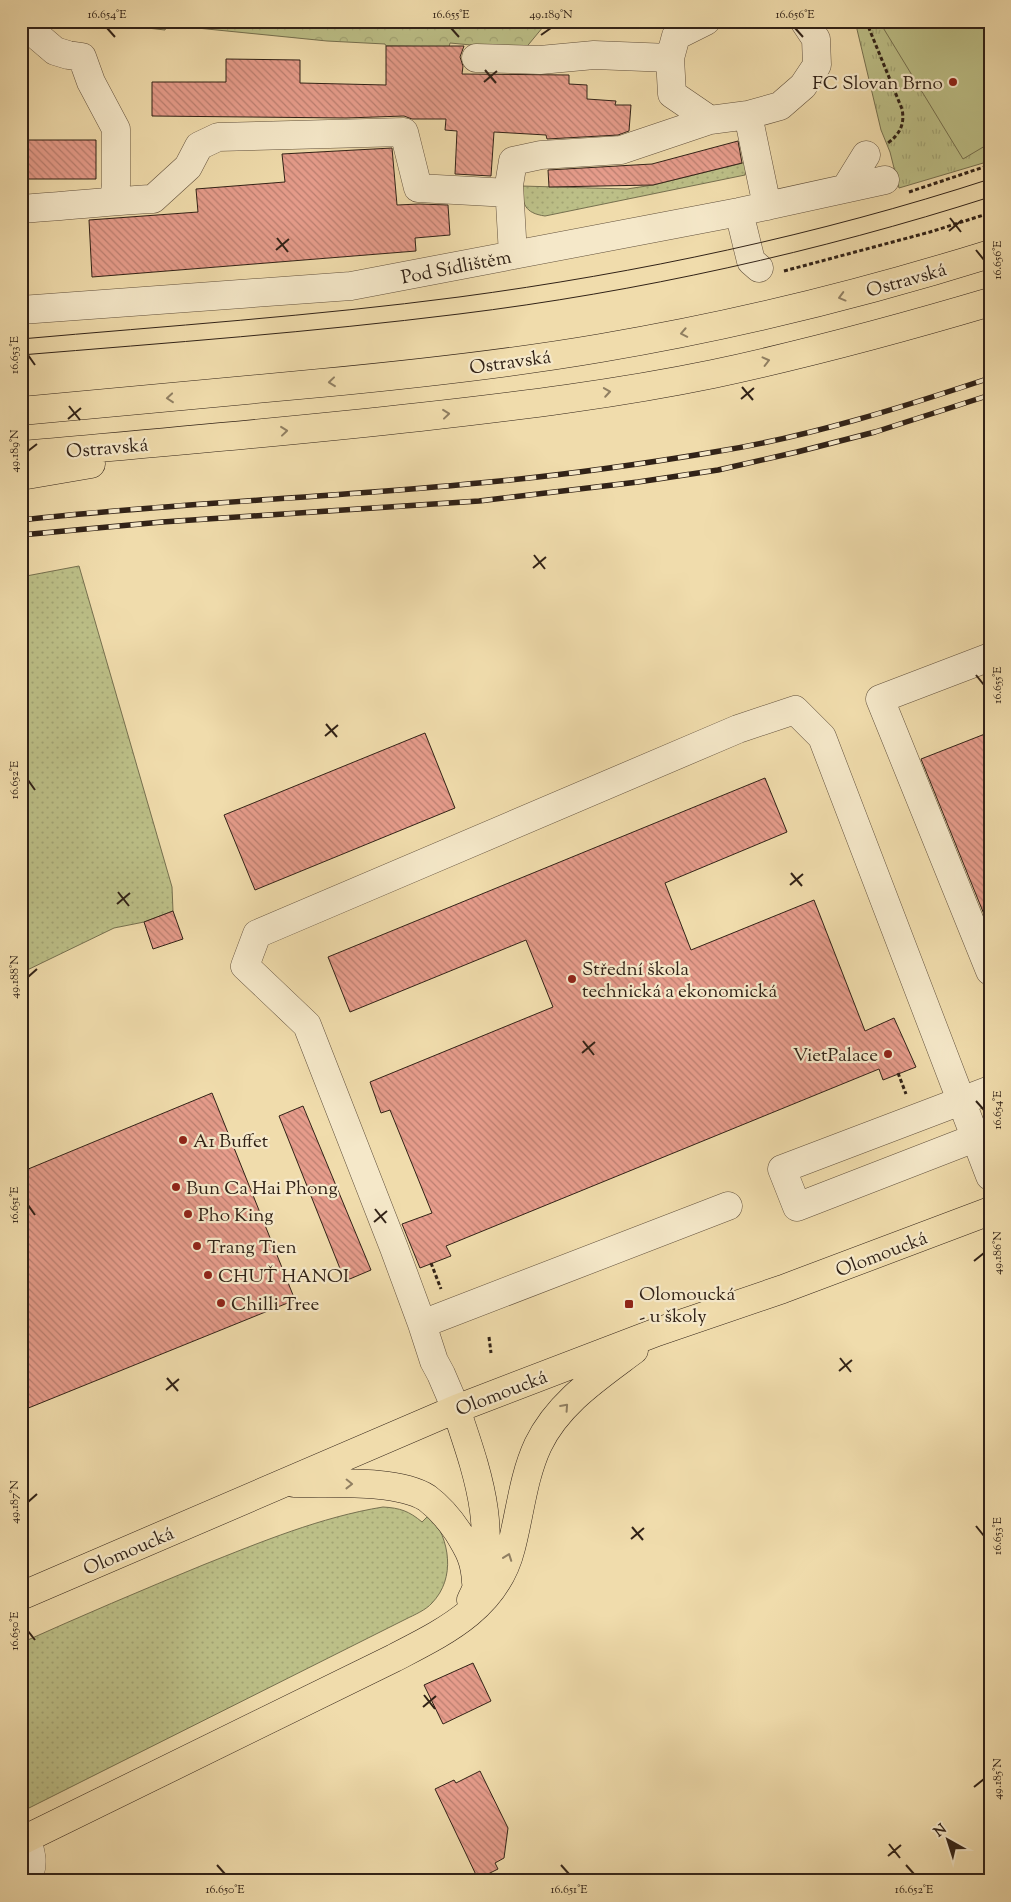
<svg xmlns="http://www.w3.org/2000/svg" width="1011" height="1902" font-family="'Sorts Mill Goudy',serif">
<defs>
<pattern id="grass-dots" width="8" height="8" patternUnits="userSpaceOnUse" patternTransform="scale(1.25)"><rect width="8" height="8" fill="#bcbf87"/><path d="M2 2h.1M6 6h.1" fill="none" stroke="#a2a474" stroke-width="1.8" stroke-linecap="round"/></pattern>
<pattern id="forest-crowns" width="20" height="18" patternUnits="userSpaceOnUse" patternTransform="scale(1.25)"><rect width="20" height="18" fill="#bcbf87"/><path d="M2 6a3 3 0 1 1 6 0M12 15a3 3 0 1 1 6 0" fill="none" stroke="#a2a474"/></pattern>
<pattern id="park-tufts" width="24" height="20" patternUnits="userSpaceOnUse" patternTransform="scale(1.25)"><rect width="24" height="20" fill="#bcbf87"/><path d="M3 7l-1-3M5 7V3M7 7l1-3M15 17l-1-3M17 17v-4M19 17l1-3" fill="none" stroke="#a2a474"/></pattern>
<pattern id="building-back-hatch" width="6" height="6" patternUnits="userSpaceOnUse" patternTransform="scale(1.25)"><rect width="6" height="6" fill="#e69c8b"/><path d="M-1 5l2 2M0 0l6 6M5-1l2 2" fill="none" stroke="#bb7f71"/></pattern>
</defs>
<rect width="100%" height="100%" fill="#f0dcac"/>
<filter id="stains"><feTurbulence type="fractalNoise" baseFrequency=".004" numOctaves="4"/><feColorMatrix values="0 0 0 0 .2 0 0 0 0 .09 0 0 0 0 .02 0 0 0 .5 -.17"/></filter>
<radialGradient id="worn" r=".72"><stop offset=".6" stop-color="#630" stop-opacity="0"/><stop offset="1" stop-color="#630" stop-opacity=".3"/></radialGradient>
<path fill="url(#grass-dots)" stroke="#76704f" d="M 747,162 L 745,175 L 545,216 C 524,213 523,204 521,186 L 627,189 L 653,185 Z
M 79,566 L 172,887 L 173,911 L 144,922 L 114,928 L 21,973 L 21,577 Z
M 383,1507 C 400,1508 409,1511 422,1522 L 430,1514 C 450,1540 456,1578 432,1603 C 426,1610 414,1615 406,1619 L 21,1812 L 21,1643 C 81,1616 142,1590 203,1565 C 261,1542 321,1517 383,1507 Z"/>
<path fill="url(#forest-crowns)" stroke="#76704f" d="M 86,21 L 548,21 L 524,50 L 450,43 L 449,47 L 386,46 L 385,44 L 327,41 L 167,25 L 165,30 Z"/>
<path fill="url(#park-tufts)" stroke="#76704f" d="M 855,21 L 990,21 L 990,161 L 899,188 L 890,152 L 881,130 Z"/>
<path fill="#bcbf87" stroke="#76704f" d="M 879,21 L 990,21 L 990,143 L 963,159 Z"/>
<path fill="url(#building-back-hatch)" stroke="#312217" d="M 386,46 L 464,46 L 460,57 L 463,66 L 462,74 L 569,75 L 569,84 L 587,85 L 587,99 L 616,101 L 615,105 L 631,105 L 629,131 L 618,135 L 547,139 L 546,135 L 494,132 L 491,176 L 455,174 L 457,131 L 445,130 L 446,119 L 412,119 L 404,116 L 346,118 L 152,116 L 152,82 L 226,82 L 226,59 L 300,60 L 300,83 L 386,85 Z
M 21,140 L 96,140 L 96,179 L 21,179 Z
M 738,141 L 742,163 L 653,185 L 549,187 L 548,170 L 652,164 Z
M 392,148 L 397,205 L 419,204 L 448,205 L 450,235 L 415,238 L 416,251 L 92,277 L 89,220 L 198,212 L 196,189 L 285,182 L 282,154 Z
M 990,732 L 990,929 L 921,759 Z
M 425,733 L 455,808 L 255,890 L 224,815 Z
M 765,778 L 787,832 L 665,883 L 691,950 L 814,900 L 865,1031 L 894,1018 L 916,1067 L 883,1080 L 879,1069 L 446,1246 L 451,1256 L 420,1268 L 402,1224 L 432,1213 L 390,1110 L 381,1113 L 370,1082 L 553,1007 L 526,940 L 350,1012 L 328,957 Z
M 173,911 L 183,939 L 153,949 L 144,922 Z
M 212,1093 L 295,1300 L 21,1411 L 21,1172 Z
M 303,1106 L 371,1270 L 345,1281 L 279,1116 Z
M 473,1663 L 491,1701 L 443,1724 L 424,1685 Z
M 480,1771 L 508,1828 L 504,1858 L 495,1863 L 498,1869 L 478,1879 L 435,1789 L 454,1780 L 456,1783 Z"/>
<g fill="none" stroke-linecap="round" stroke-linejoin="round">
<g stroke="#61503c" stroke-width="29">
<path id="minor" d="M 706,21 L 676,36 L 670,58 L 672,94 L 710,120 L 748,115 L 780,106 L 803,86 L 817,65 L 816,39 L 804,21
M 21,22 L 55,51 L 68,55 L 82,57 L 91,82 L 116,129 L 116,184 L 114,201
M 476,58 L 540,60 L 594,55 L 670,58
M 748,115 L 767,206
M 845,189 L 866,155
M 21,209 C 65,206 109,201 153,199 L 188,167 L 199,146 L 218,137 L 404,132 L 418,188 L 509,193
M 739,212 L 751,261 L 759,268
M 513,255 L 509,185 L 513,161 L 541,155 L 621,150 L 710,120
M 21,310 L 351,286 L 739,212 L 885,180
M 990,657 L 880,699 L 990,971
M 975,1138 L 797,1207 L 782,1169 L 990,1090
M 422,1324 L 728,1206
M 456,1409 L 441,1374 L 434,1361 L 422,1324 L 394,1248 L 307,1025 L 245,966 L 257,934 L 738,729 L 795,710 L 822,737 L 990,1176
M 26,1881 C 35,1867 32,1853 26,1839"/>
</g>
<g stroke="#312217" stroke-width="29">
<path id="major" d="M 456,1409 C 476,1469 503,1539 471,1600
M 294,1483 C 330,1484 397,1479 427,1498 C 439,1507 450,1520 458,1532 C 469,1550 475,1560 476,1582
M 21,1596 L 456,1409 L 657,1332 L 783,1289 L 990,1211
M 21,1841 L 394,1658 C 444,1632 496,1608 511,1548 C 520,1514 523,1477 538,1445 C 558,1403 598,1377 634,1350"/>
</g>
<g stroke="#312217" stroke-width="29">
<path id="highway" d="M 21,411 C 121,402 221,393 321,383 C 415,374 508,364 601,348 C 732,326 862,294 990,254
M 21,455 C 154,443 287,432 420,417 C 518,406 616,394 713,374 C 806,354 899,329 990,302
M 21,476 L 91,464"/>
</g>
<path stroke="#312217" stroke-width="3" stroke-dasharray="4 2.5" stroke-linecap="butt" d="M 866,21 L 902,109 C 905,124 900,134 888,143
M 909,192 L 990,165
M 784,271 L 930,232 L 990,213
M 898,1073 L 906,1094
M 431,1263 L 441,1289
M 489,1337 L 491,1353"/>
<use href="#minor" stroke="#f5e8c9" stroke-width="28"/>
<use href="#major" stroke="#f0dcac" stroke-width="28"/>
<use href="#highway" stroke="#f0dcac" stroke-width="28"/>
<path stroke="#312217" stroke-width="1" d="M 21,339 C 167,326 314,316 459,297 C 639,273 818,235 990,179
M 21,355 C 167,343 314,332 459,314 C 638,292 818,252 990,197"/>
<g stroke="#312217" stroke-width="5.5">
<path id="rail" d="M 21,520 C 173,503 326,498 479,483 C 557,476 636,465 714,452 C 808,437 900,408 990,378
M 21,535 L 162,522 L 479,501 L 638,482 L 718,470 L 797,452 L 875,432 L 990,395"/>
</g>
<use href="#rail" stroke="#f5e8c9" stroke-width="4" stroke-dasharray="11" stroke-linecap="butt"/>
</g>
<defs><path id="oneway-chevron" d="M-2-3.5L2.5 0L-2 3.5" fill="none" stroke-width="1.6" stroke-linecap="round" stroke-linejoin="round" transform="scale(1.25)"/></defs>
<g stroke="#907f62">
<use href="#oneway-chevron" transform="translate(842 297) rotate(165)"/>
<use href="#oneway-chevron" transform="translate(684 333) rotate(169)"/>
<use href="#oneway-chevron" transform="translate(766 361) rotate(-14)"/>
<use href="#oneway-chevron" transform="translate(332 382) rotate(174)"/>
<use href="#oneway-chevron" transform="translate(607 392) rotate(-9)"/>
<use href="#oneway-chevron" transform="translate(170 398) rotate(175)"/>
<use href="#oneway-chevron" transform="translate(446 414) rotate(-6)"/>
<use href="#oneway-chevron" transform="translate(284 431) rotate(-6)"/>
<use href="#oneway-chevron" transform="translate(565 1407) rotate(-48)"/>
<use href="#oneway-chevron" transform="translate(349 1484) rotate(1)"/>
<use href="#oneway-chevron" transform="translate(508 1557) rotate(-70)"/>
</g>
<path fill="none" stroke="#312217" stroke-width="2" d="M 107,28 L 115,37M 451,28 L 459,37M 795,28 L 803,37M 541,35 L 551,28M 485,70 L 496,83M 484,82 L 497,71M 950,218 L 961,232M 949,231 L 962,220M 277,238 L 288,252M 276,250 L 289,239M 976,250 L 984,260M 28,355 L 35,365M 742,387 L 753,400M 741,399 L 754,388M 69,406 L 80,420M 68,419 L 81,408M 28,451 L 37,444M 534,555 L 545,569M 533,568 L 546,557M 976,675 L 984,685M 326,724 L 337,737M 325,736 L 338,725M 28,780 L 35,790M 791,873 L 802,886M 790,885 L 803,874M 118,892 L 129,906M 117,904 L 130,893M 28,977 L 37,969M 583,1041 L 594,1055M 582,1053 L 595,1042M 976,1101 L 984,1110M 28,1205 L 35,1215M 375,1209 L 386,1223M 374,1222 L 387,1211M 974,1261 L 984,1253M 840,1358 L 851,1372M 839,1371 L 852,1360M 167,1378 L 178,1391M 166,1390 L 179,1379M 28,1502 L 37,1494M 976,1526 L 984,1536M 632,1527 L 643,1540M 631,1539 L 644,1528M 28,1631 L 35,1640M 424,1695 L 435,1709M 423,1707 L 436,1696M 974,1787 L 984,1779M 889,1844 L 900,1858M 888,1856 L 901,1845M 217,1865 L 225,1874M 561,1865 L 569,1874M 906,1865 L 914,1874"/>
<g fill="#8f2418" stroke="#f5e8c9" stroke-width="2">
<circle cx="953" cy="82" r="5"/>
<circle cx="572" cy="979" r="5"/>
<circle cx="888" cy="1054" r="5"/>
<circle cx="183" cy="1140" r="5"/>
<circle cx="176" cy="1187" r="5"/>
<circle cx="188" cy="1214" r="5"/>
<circle cx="197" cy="1246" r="5"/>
<circle cx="208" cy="1275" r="5"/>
<circle cx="221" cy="1303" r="5"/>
<rect x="624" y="1299" width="10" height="10" rx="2.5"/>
</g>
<g text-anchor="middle" stroke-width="4.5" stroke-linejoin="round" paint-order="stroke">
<g font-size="19" fill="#312217" stroke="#f5e8c9" text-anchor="start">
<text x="943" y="89" text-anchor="end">FC Slovan Brno</text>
<text x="582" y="975">Střední škola<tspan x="582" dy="22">technická a ekonomická</tspan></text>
<text x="878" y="1061" text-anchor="end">VietPalace</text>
<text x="193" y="1147">A1 Buffet</text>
<text x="186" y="1194">Bun Ca Hai Phong</text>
<text x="198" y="1221">Pho King</text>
<text x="207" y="1253">Trang Tien</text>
<text x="218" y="1282">CHUŤ HANOI</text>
<text x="639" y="1300">Olomoucká<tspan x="639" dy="22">- u školy</tspan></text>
<text x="231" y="1310">Chilli Tree</text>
</g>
<g font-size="19" fill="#312217" stroke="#f5e8c9">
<text transform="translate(456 266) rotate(-11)" y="7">Pod Sídlištěm</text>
<text transform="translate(906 279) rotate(-16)" y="7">Ostravská</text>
<text transform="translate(510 361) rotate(-8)" y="7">Ostravská</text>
<text transform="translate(107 447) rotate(-5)" y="7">Ostravská</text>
<text transform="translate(881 1253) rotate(-21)" y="7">Olomoucká</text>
<text transform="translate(501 1392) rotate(-21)" y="7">Olomoucká</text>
<text transform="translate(128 1550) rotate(-23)" y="7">Olomoucká</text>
</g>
</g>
<rect width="1011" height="1902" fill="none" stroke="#f0dcac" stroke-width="55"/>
<g transform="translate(948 1840) rotate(321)" stroke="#f5e8c9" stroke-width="4" paint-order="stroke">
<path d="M0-4L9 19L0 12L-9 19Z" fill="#312217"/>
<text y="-8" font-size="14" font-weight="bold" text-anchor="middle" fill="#312217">N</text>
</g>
<rect x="28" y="28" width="956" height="1846" fill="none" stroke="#312217" stroke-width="2"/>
<g font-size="12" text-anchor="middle" fill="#312217">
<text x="107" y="18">16.654°E</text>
<text x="451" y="18">16.655°E</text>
<text x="551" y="18">49.189°N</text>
<text x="795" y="18">16.656°E</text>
<text transform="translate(997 260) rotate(-90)" y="4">16.656°E</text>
<text transform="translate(14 355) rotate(-90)" y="4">16.653°E</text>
<text transform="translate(14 451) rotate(-90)" y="4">49.189°N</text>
<text transform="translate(997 685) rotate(-90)" y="4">16.655°E</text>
<text transform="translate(14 780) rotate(-90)" y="4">16.652°E</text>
<text transform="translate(14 977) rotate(-90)" y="4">49.188°N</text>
<text transform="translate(997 1110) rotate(-90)" y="4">16.654°E</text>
<text transform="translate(14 1205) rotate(-90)" y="4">16.651°E</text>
<text transform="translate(997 1253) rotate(-90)" y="4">49.186°N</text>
<text transform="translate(14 1502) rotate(-90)" y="4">49.187°N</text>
<text transform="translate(997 1536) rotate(-90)" y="4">16.653°E</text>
<text transform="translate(14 1631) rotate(-90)" y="4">16.650°E</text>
<text transform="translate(997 1779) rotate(-90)" y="4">49.185°N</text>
<text x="225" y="1893">16.650°E</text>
<text x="569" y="1893">16.651°E</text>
<text x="914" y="1893">16.652°E</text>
</g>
<rect width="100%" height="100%" filter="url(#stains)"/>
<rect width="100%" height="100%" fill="url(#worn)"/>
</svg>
